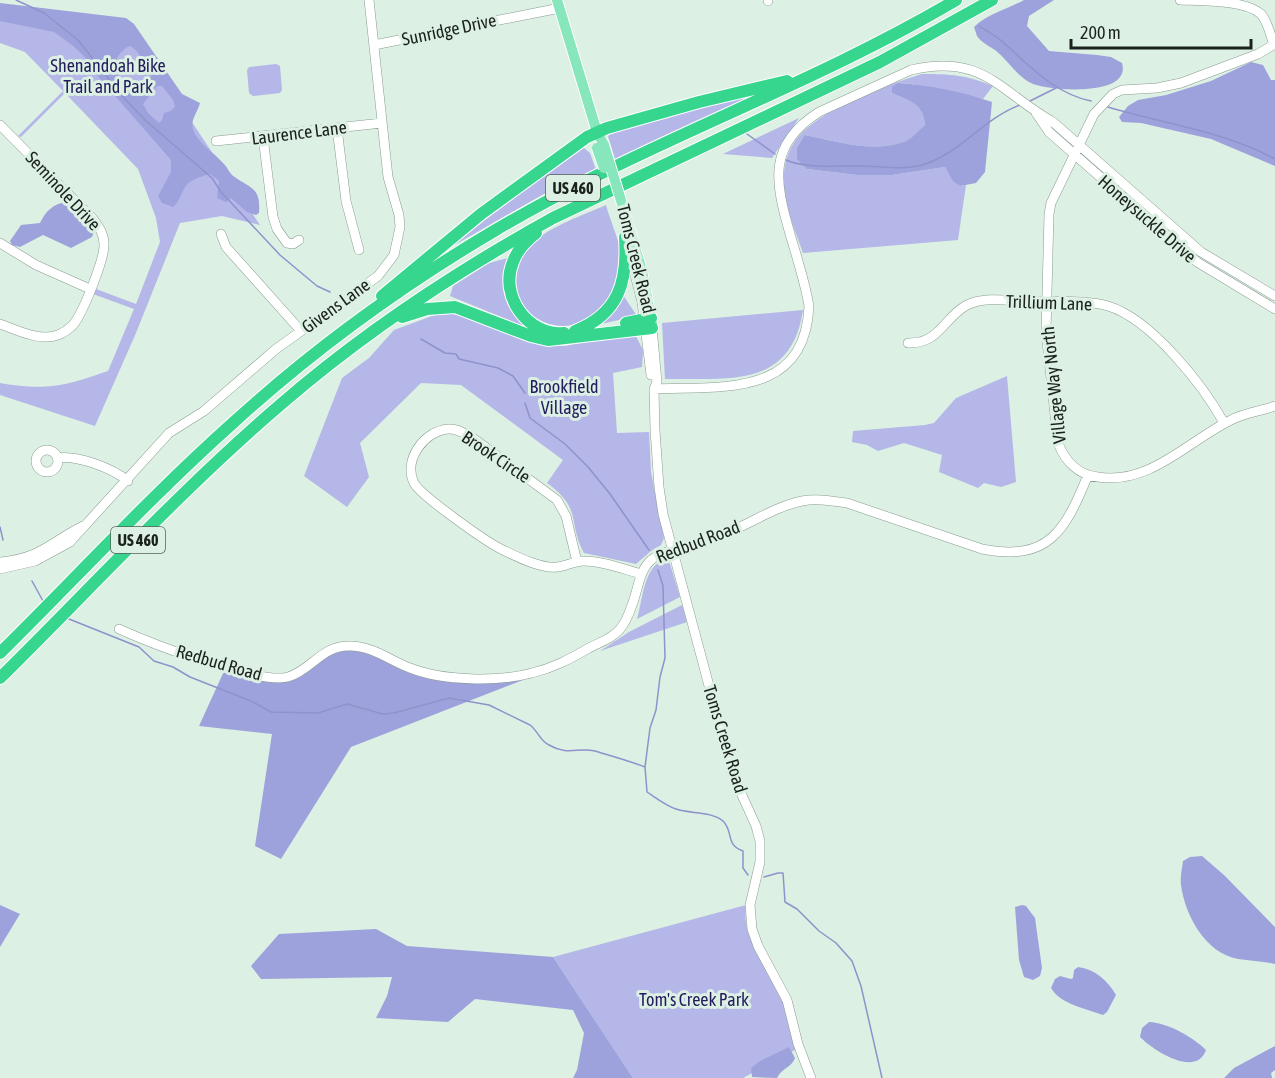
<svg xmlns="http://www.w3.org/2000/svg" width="1275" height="1078" font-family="'Asap Condensed',sans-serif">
<rect width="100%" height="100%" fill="#dcf0e3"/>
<path fill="#b4b7e8" d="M 0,18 L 131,37 L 184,110 L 260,225 L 222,216 L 180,223 L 136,333 L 95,426 L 0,395 L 0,383 C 46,391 65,386 108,371 L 134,309 L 93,294 L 96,289 L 136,304 L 160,242 L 156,218 L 138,169 L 65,93 L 21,137 L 18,136 L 63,91 L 25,52 L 0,43 Z
M 276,64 L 280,66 L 282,90 L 280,93 L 253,96 L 249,93 L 247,70 L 249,67 Z
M 922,74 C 951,74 966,75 993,86 L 983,99 L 911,84 L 898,83 L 892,93 C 909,101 923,103 925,125 C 919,131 911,140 903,142 C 872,153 835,141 805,135 L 807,169 L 857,175 L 892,175 L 945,167 L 960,186 L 966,185 L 958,240 L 803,253 C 796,233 787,212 784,192 C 782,176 785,156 794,143 C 814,111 886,85 922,74 Z
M 751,96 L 615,159 L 608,136 L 610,134 L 682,112 Z
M 799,118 L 772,158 L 723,154 Z
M 584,148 L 590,153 L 596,170 L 542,195 L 444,251 L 578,150 Z
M 606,205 C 610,220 618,237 621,253 C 623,267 617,285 610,297 C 567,365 477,299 533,243 C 550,226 584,215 606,205 Z
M 508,258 C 500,289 504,306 528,328 L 450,296 L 453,286 L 489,263 Z
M 623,295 L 637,316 L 596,325 Z
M 803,310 C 791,390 727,378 665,379 L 662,323 Z
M 443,312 L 463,316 L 509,332 L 525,341 L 551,346 L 565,346 L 629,333 L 636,336 L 643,350 L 642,367 L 613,373 L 617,433 L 649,432 L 651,472 L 664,538 L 661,545 L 651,551 L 636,564 L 584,553 C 567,521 583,509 547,483 L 563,460 L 461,385 L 421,383 L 360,443 L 369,477 L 347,507 L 304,476 L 342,378 L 369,358 L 394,330 Z
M 1007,376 L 1016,482 L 1001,487 L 984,483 L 978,488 L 939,472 L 942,455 L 904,443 L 878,451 L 867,445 L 852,442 L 853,431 L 925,425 L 934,423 L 956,398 Z
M 662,560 L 667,560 L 670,564 L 680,597 L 637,619 C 643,599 643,571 662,560 Z
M 682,605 L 687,622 L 600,651 L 629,632 Z
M 746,905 C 741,940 767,965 781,995 C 788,1012 791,1032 795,1050 L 743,1078 L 633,1078 L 553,957 Z"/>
<path fill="#9ea2dc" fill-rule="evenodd" d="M 1024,0 L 1054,0 L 1029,16 L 1027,26 L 1049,51 L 1097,55 L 1111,57 L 1122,63 C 1132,97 1052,91 1033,84 C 1018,78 1008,60 995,50 C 989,46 981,42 977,36 C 976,33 975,30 974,27 C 989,13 1006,10 1024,0 Z
M 0,3 L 126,18 L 134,24 L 182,94 L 200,103 C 198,112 190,120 193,129 C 197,143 215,153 224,164 C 227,167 229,172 232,175 C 250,189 261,186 259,213 L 256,215 L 247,212 L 231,198 L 226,202 L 217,198 L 219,181 L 210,174 C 200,177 189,179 184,189 C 180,196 179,202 173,207 L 162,203 L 158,196 L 171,172 L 171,160 L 96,74 L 84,56 L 72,45 L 54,32 L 0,21 ZM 130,46 C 136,49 139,55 144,60 C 157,75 151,80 137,91 L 132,89 L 112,70 C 113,62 121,49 130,46 ZM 157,86 L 162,86 L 173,100 L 175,107 L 171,111 L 164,113 L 162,120 L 159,123 L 148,113 L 143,104 Z
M 1251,62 L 1263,65 L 1271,80 L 1275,80 L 1275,166 L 1211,139 L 1141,123 L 1122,122 L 1119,117 L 1128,106 L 1138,100 L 1166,95 L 1211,81 Z
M 898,83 C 929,85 963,92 992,102 L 985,172 L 976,183 L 960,186 L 953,181 L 945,167 L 892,175 L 857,175 L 807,169 L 797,159 L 797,148 L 805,135 C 835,141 872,153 903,142 C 911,140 918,131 925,125 C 923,103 909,101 892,93 L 892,87 Z
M 65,202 C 76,207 88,221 94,232 L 92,237 L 71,248 L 43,235 L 20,247 L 12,245 L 10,241 L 21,225 L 40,223 C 46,211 52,205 65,202 Z
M 351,649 L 366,651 L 412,672 L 502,681 L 523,680 L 351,747 L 281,859 L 255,846 L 272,734 L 199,726 L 225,669 L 291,680 L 328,654 Z
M 1202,856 L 1224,875 L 1275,927 L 1275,964 C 1262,961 1250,961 1238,959 C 1205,953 1185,915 1181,885 C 1180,877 1182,869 1183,861 L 1190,857 Z
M 0,905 L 20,914 L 0,947 Z
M 1022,905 L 1026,906 L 1035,918 L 1042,968 L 1040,976 L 1033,980 L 1024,977 L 1019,960 L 1015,907 Z
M 376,929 L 407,946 L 553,957 L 633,1078 L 573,1078 L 577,1070 L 584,1033 L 573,1010 L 475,999 L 448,1022 L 376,1018 L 387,996 L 392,977 L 261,979 L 251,966 L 279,934 Z
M 1078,967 C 1095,969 1108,981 1116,995 L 1107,1012 L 1103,1015 C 1087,1009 1060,1004 1051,988 L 1055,979 L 1060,976 L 1071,979 L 1073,978 L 1074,970 Z
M 1149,1022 C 1168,1023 1193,1037 1206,1050 C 1196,1078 1154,1051 1140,1037 L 1142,1028 Z
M 1275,1046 L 1275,1070 L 1271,1073 L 1272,1078 L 1224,1078 L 1234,1068 Z
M 789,1047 L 795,1058 C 792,1067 781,1069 777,1078 L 752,1077 L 751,1068 L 760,1061 Z"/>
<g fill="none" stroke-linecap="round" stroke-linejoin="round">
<path stroke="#8f92cb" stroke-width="1.5" d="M 16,0 L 44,13 L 78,40 L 124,98 L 145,120 L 212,178 L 221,192 L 280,255 L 317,286 L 330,292
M 979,26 C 988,32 999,37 1006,45 C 1032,68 1056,94 1091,101
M 1030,101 L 1056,88
M 1108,107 C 1164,124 1223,131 1275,159
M 747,134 L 775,154
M 786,160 C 804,168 833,166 854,166 C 877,165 899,171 922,165 C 960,154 984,118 1020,105
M 421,339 L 445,353 L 456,354 L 459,359 L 498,368 L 513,376 L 525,393
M 525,403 L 530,418 L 565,444 L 588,467 L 610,494 L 649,550
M 0,527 L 3,540
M 658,570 L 663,586 L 665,658 L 660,677 L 656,710 L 650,728 L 645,767 L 647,792 C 656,798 666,806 676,809 C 690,814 711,811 723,821 C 734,832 725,845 743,851 L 743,868 L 748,875
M 32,581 L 43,601
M 69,619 L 139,647 L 154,661 L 173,667 L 190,677 L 251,701 L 271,712 L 318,713 L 347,704 L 383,714 L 394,713 L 449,698 L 489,705 L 530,725 C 538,731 540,741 549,745 C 568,756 578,747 595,751 C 608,755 633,762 645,767
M 764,877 L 778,873 L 783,873 L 785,902 L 797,909 L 819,931 L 836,943 L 852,961 L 861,986 L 882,1078"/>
<g stroke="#899c90" stroke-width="10">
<path id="minor" d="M 768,0 L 768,1
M 1180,0 C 1203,1 1245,0 1261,14 C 1268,22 1270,34 1274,45
M 1275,44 L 1258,54 L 1181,83 L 1157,88 L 1122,90 L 1113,94 L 1094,114 L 1051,203 L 1049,214 L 1046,332 L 1058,443 C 1065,461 1078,475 1098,477 C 1150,485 1188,441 1231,420 C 1244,413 1261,411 1275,406
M 374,45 L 560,8
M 1036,113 L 1049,132 L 1197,262 L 1275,309
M 0,125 L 93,219 C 99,227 104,234 104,244 C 105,258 83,313 73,325 C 69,329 63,333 58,335 C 40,342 17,330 0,324
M 337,128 L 346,201 L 359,250
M 263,137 L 273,217 L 277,229 L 287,243 L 293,244 L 299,240
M 216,141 L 382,123
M 221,234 L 226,247 L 301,331
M 0,243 L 36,265 L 90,289
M 628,247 L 642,302 L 651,375
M 652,328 L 657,382 L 654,389 L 655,430 L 659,487 L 663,514 L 723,738 L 741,793 L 756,826 L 760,841 L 760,862 L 750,905 L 752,929 L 758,946 L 787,1000 L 798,1044 L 811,1078
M 908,343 C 940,344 944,317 967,305 C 985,296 1011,301 1030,301 C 1052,302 1088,300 1108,306 C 1151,319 1203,385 1224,423
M 654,389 C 722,386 805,398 809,306 C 805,282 797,258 790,234 C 775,182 767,145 819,112 L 911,70 C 983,53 1000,92 1053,122 L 1201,252 L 1275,296
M36 461a11 11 0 1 1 22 0a11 11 0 1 1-22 0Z
M 57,458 C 78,455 112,468 128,481
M 0,562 C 40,559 51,542 83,526
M 577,562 L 566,516 L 557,500 L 473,438 C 465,434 457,428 448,429 C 424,431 403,460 414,483 C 420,495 485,541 501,549 C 516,556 540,569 557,567 C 566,566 574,561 584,561 C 603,561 623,569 641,574
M 0,569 L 35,561 L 70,542 L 169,433 L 204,411 L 276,349 L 378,276 L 394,255 L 400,227 L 399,215 L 388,177 L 369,0
M 119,629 C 150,643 258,685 288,677 C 312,670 322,644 352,646 C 374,647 391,661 410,668 C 443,681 498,682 532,673 C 553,668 570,659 589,648 C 600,642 612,639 620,629 C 626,622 629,614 632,605 C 638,590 639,571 651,560 C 659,552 697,543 710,539 C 742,530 769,508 802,501 C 817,498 832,501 847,503 L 982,549 C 1049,562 1065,531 1088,475"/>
</g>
<g stroke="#fff" stroke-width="12">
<path id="major" d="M 557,0 L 597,132 L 604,145
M 623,207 L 642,271 L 652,324"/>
</g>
<g stroke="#fff" stroke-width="14">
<path id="highway" d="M 536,233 C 527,240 517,250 513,262 C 499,295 527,336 564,333
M 382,296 L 481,214 L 587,137 L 607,128 L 699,102 L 787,81
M 402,317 L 427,309 L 455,307 L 531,336 L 548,340 L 652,328
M 626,323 L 651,318
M 575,331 C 619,314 628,281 625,237
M 0,653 C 78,576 152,495 234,422 C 313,350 401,286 494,231 C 642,143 807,88 956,0
M 0,678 C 93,586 181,490 280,405 C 363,333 457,271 553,218 L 880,62 L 992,0"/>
</g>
<use href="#minor" stroke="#fff" stroke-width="9"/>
<use href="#major" stroke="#87e6bb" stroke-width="10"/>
<use href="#highway" stroke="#37d68e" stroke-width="12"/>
<g stroke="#fff" stroke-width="12" stroke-linecap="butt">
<path id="major-bridge" d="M 604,145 L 623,207
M 597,148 L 604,168"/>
</g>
<use href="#major-bridge" stroke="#87e6bb" stroke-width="10"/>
</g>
<g text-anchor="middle" stroke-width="6" stroke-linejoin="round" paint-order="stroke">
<g fill="#dcf0e3" stroke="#556059" stroke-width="1.5">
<rect x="546" y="175" width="54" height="26" rx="4.5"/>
<rect x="111" y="527" width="54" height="26" rx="4.5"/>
</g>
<g font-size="16" font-weight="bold" fill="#1b221e">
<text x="573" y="194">US 460</text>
<text x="138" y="546">US 460</text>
</g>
<g font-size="18" fill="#1b221e" stroke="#dcf0e3">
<text transform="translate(449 30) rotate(-12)" y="6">Sunridge Drive</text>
<text transform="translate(299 133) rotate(-7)" y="6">Laurence Lane</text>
<text transform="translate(63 191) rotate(47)" y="6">Seminole Drive</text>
<text transform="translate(1147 219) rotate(41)" y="6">Honeysuckle Drive</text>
<text transform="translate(636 259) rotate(76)" y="6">Toms Creek Road</text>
<text transform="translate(1049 303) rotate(2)" y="6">Trillium Lane</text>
<text transform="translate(336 306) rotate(-36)" y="6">Givens Lane</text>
<text transform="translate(1054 385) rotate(-96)" y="6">Village Way North</text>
<text transform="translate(496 457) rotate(34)" y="6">Brook Circle</text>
<text transform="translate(698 542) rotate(-21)" y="6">Redbud Road</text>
<text transform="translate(219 663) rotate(16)" y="6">Redbud Road</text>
<text transform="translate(725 739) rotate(73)" y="6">Toms Creek Road</text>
</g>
<g font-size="18" fill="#231b5e" stroke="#dcf0e3">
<text x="108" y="72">Shenandoah Bike<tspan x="108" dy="21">Trail and Park</tspan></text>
<text x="564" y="393">Brookfield<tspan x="564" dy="21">Village</tspan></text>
<text x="694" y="1006">Tom's Creek Park</text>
</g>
</g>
<path d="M1071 39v9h180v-9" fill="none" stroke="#1b221e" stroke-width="3"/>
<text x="1080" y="39" font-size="18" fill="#1b221e" stroke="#dcf0e3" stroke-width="4.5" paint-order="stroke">200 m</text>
</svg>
